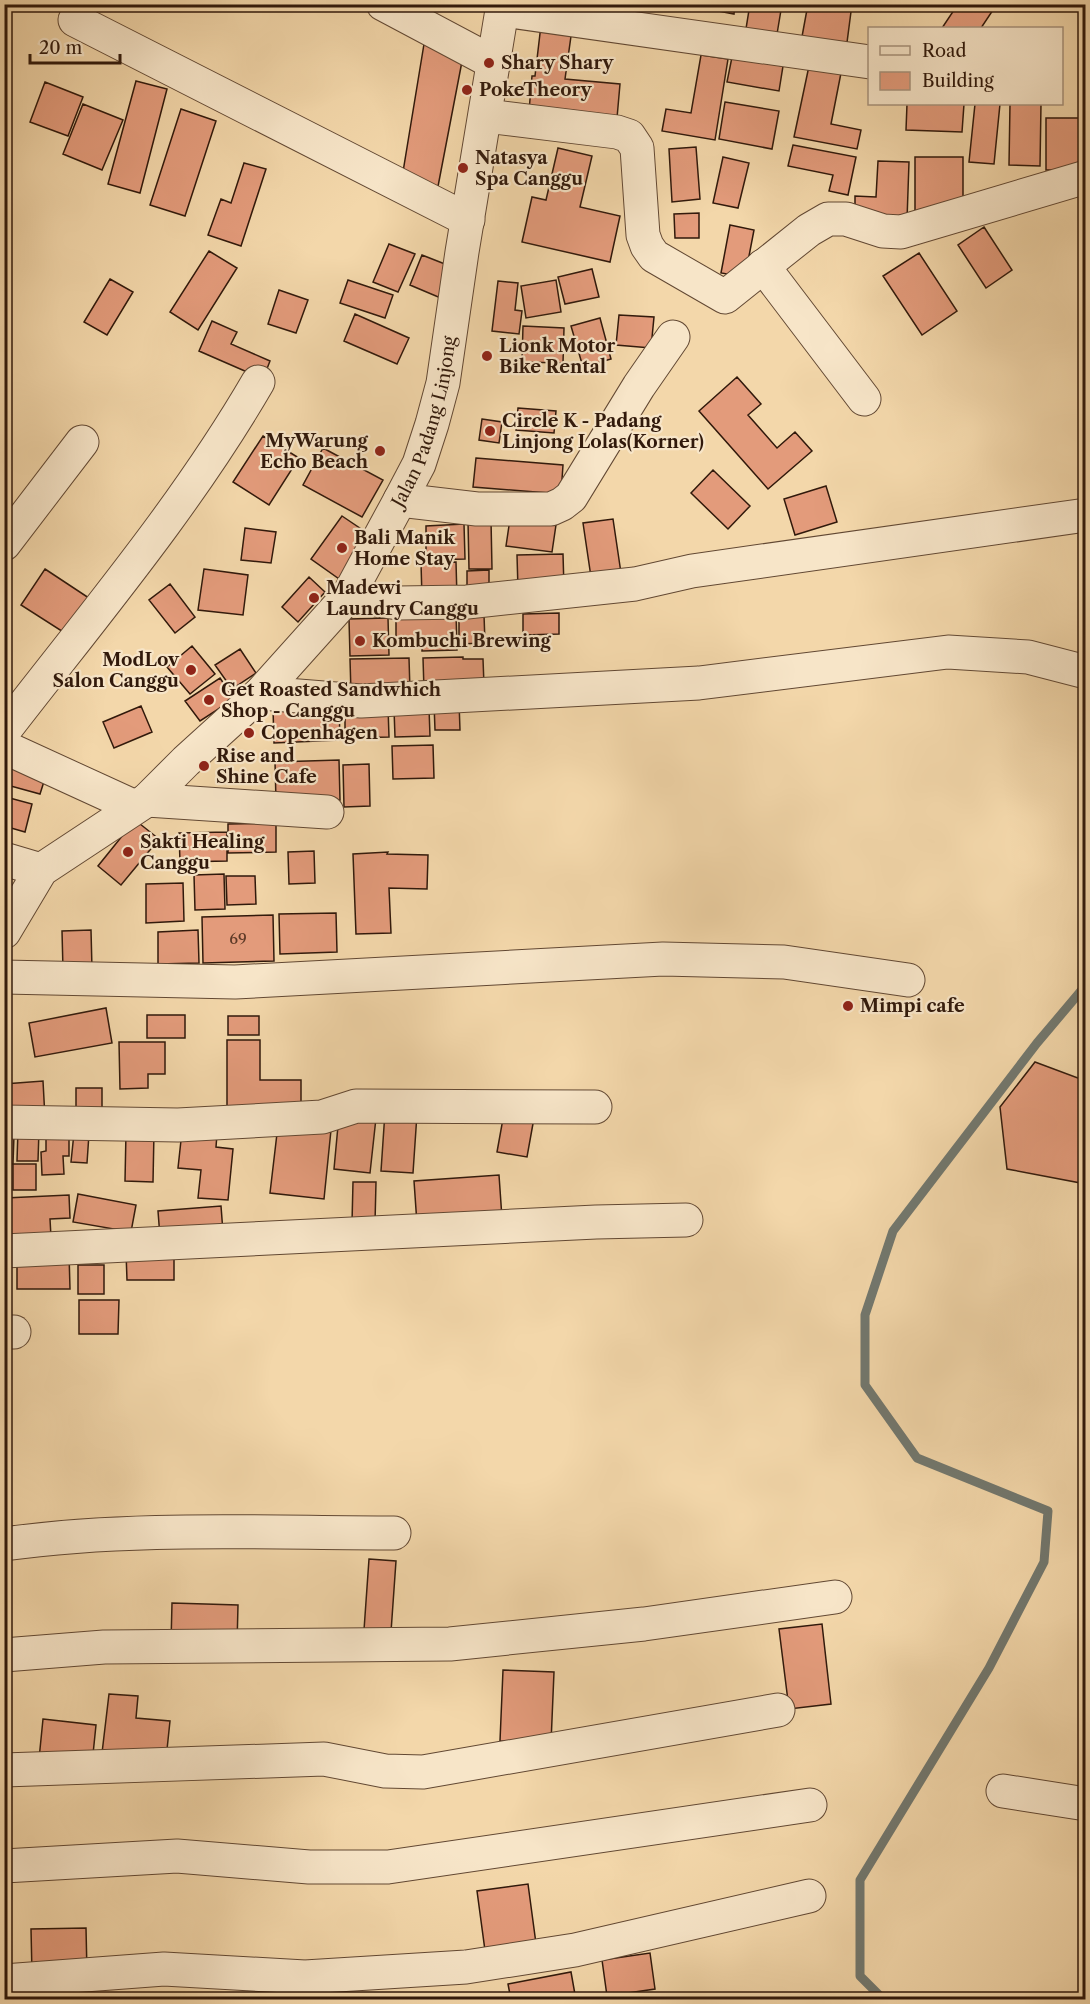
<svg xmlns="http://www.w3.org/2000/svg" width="1090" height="2004" font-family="'Libre Caslon Text',serif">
<rect width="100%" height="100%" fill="#f3d7aa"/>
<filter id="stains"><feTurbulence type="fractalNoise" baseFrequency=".00333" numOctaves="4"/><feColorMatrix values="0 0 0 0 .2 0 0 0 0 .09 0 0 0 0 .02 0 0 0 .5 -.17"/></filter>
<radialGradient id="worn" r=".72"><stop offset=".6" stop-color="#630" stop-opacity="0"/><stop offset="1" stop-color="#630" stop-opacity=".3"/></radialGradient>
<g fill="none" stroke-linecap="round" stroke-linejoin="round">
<path stroke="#72786f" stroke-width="9" d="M 884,2000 L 860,1976 L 860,1880 L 989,1668 L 1044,1562 L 1048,1511 L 917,1458 L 865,1385 L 865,1315 L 893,1231 L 1037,1043 L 1086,985"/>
</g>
<path fill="#e39b7b" stroke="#31190b" stroke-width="1.5" d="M 683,4 L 735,4 L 734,14 Z
M 750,4 L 782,4 L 776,40 L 745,35 Z
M 808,4 L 852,4 L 846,50 L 801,42 Z
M 958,4 L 997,4 L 981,28 L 942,28 Z
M 541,25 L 572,29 L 565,79 L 620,84 L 617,118 L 529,111 L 532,76 L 535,76 Z
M 424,44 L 464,51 L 435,202 L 401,184 Z
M 701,55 L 728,59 L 715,140 L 662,131 L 666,109 L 691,113 Z
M 732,57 L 783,66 L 779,91 L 727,82 Z
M 809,66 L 841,73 L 831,124 L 861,130 L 857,149 L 794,137 Z
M 136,81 L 167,89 L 140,193 L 108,184 Z
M 45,82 L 83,97 L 68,136 L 30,122 Z
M 725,102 L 779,111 L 772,149 L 719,139 Z
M 83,104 L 123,120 L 102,170 L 63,154 Z
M 907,104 L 964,104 L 962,132 L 906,130 Z
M 975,104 L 1000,104 L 994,164 L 969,162 Z
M 1010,104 L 1041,104 L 1040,166 L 1009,165 Z
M 181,109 L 216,121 L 185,216 L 150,205 Z
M 1046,118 L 1082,118 L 1082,170 L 1046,170 Z
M 793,145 L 856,157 L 848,195 L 829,191 L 833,175 L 788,166 Z
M 696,147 L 700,199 L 672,202 L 669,149 Z
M 558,148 L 592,156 L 580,207 L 620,216 L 610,262 L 522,242 L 532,197 L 546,200 Z
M 723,157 L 749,163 L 738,208 L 713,203 Z
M 915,157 L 963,157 L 963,211 L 915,211 Z
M 878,161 L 909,162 L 907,220 L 855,218 L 855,196 L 876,197 Z
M 244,163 L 266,169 L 241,246 L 208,235 L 221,199 L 231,203 Z
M 699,213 L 699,238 L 675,238 L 674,214 Z
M 730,225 L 754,230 L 745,277 L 721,273 Z
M 984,227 L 1012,270 L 986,288 L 958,245 Z
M 389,244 L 415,254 L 398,292 L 373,282 Z
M 209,251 L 237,268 L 198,330 L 170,312 Z
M 919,253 L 957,311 L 922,335 L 883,276 Z
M 422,255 L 455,268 L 443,299 L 410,285 Z
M 592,269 L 599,297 L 565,304 L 558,277 Z
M 110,279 L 133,292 L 107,335 L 84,322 Z
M 348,280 L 393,295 L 385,318 L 340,303 Z
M 556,280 L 561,312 L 526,318 L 521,286 Z
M 498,281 L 518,283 L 515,310 L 522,311 L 519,334 L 492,331 Z
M 279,290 L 308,300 L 296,333 L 268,324 Z
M 355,314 L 409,338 L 397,364 L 344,341 Z
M 619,315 L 654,317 L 651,348 L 616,345 Z
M 600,318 L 611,359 L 583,367 L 571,326 Z
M 212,321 L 237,332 L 231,344 L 270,361 L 263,379 L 199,351 Z
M 523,326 L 564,328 L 563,363 L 522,362 Z
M 737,377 L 761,404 L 748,415 L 777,448 L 795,432 L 812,451 L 768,489 L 699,411 Z
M 518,408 L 556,411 L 554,433 L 516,430 Z
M 482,419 L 502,422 L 499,443 L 479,440 Z
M 263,436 L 299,458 L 269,505 L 233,482 Z
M 323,448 L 383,480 L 362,517 L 303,485 Z
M 476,458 L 563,465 L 561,494 L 473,487 Z
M 713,470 L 750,506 L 728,529 L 691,493 Z
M 826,486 L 837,522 L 795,535 L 784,499 Z
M 511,512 L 557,518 L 552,552 L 506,546 Z
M 342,516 L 373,537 L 342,581 L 311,559 Z
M 613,519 L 621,573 L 591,577 L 583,523 Z
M 491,520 L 492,569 L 469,569 L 468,521 Z
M 464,524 L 465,559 L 426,560 L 426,526 Z
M 245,528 L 276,532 L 271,563 L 241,560 Z
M 563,554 L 564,588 L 518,589 L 517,555 Z
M 456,562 L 457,598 L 422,598 L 421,563 Z
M 45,569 L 95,602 L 71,637 L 21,605 Z
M 204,569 L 248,575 L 243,615 L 198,610 Z
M 489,570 L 489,598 L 467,598 L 467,571 Z
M 309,577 L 325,592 L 298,622 L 282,607 Z
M 170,584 L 195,617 L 175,633 L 149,600 Z
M 456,612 L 457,650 L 422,651 L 422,645 L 396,645 L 396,619 Z
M 559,613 L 559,634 L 523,635 L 523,614 Z
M 459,615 L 484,615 L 485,643 L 459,644 Z
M 388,618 L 389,655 L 350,656 L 349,619 Z
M 192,646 L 215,674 L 190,694 L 167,667 Z
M 240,649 L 256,673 L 232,689 L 215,665 Z
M 463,657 L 463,659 L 483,659 L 484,685 L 424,690 L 423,658 Z
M 409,658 L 410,691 L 351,693 L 350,659 Z
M 220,678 L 234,699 L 200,721 L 185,701 Z
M 459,702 L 460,730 L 435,730 L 434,703 Z
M 141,706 L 152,732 L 114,748 L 103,722 Z
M 339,706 L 340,740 L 274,743 L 273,708 Z
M 388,707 L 389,737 L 345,738 L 345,708 Z
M 429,708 L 430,736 L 395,737 L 394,709 Z
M 433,745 L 434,778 L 393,779 L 392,746 Z
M 339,760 L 340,800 L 276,801 L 275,762 Z
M 13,763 L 47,772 L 40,794 L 7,785 Z
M 369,764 L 370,806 L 344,807 L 343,765 Z
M 6,797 L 32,804 L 25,832 L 4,826 Z
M 135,820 L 159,839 L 121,885 L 98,866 Z
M 276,823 L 276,852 L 228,853 L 228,824 Z
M 227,832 L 227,861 L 180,862 L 179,833 Z
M 314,851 L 315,883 L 289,884 L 288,852 Z
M 388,852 L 387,854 L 428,855 L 427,889 L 389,888 L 391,933 L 356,934 L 353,854 Z
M 224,874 L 225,909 L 195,910 L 194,875 Z
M 226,876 L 255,876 L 256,904 L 227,905 Z
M 183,883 L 184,921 L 146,923 L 146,884 Z
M 336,913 L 337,952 L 280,954 L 279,914 Z
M 273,915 L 274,961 L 203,963 L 202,917 Z
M 91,930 L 92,969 L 63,970 L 62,931 Z
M 198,930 L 199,963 L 158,964 L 158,932 Z
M 106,1008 L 112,1043 L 35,1057 L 29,1023 Z
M 147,1015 L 185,1015 L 185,1038 L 147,1038 Z
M 228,1016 L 259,1016 L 259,1035 L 228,1035 Z
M 227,1040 L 260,1040 L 260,1080 L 301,1080 L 301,1116 L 227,1116 Z
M 119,1042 L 165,1042 L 165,1074 L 148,1074 L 148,1088 L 120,1089 Z
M 1035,1062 L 1086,1081 L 1086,1184 L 1007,1169 L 1000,1107 Z
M 43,1081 L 45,1118 L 5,1121 L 4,1084 Z
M 76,1088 L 102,1088 L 102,1118 L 76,1118 Z
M 385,1112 L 417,1114 L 413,1173 L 381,1171 Z
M 504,1113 L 534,1118 L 527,1157 L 497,1152 Z
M 339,1115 L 376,1118 L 370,1173 L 334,1169 Z
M 278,1125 L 331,1130 L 324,1199 L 270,1193 Z
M 18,1130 L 39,1130 L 38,1161 L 17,1161 Z
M 46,1131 L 69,1132 L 69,1156 L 63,1156 L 64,1174 L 42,1175 L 41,1152 L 46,1151 Z
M 182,1131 L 217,1134 L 216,1147 L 233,1149 L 228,1200 L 198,1198 L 201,1170 L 178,1168 Z
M 126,1132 L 154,1132 L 153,1182 L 125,1181 Z
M 74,1133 L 89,1134 L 87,1163 L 71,1162 Z
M 4,1135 L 14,1135 L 13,1164 L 4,1164 Z
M 13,1164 L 36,1164 L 36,1190 L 13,1190 Z
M 499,1175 L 502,1218 L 417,1224 L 414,1181 Z
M 353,1182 L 376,1182 L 375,1223 L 352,1223 Z
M 78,1194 L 136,1205 L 131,1232 L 73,1222 Z
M 69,1195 L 70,1218 L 50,1219 L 51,1237 L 7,1239 L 5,1198 Z
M 221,1206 L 223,1232 L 160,1237 L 158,1211 Z
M 174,1251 L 174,1280 L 127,1280 L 126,1252 Z
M 17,1253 L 69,1253 L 70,1289 L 17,1289 Z
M 78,1265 L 104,1265 L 104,1294 L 78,1294 Z
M 79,1300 L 119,1300 L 118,1334 L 79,1334 Z
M 369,1559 L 396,1561 L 391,1632 L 364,1630 Z
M 172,1603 L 238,1605 L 237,1645 L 171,1643 Z
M 822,1624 L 831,1704 L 789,1709 L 779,1629 Z
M 503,1670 L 554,1672 L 551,1743 L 500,1741 Z
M 109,1694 L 138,1696 L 136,1718 L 170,1721 L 166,1759 L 102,1753 Z
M 43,1719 L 96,1725 L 92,1764 L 39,1759 Z
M 528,1884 L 537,1951 L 486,1958 L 477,1891 Z
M 86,1928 L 87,1973 L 32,1974 L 31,1929 Z
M 650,1953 L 655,1989 L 607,1996 L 602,1960 Z
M 571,1972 L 576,2000 L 511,2000 L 508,1984 Z"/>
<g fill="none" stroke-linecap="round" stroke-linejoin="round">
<g stroke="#624833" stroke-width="35">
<g id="minor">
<path d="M 383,4 L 494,63"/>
<path d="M 503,10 L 870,62"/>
<path d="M 75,20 L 468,220"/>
<path d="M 486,116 L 617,132 L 629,136 L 637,148 L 643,235 L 647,246 L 654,256 L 725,297 L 809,230 L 828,219 L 846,219 L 883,231 L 901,232 L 1086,177"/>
<path d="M 763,266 L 864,399"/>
<path d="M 400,500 L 477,509 L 551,509 L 562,504 L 571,497 L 639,386 L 673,337"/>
<path d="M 4,544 L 82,442"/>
<path d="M 348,596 L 398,603 L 467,602 L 635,584 L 692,571 L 1086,515"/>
<path d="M 261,693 L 361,701 L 699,683 L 948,652 L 1028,657 L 1086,672"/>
<path d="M 4,731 C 92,617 186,506 258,382"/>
<path d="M 4,747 L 135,807"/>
<path d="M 147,800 L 327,812"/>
<path d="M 4,859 L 41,870"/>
<path id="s1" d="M 4,932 L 41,870 L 147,800 L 186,761 L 261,693 L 348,596 L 400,500 L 419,464 L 432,424 L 443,383 L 462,252 L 503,4"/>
<path d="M 4,977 L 235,982 L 663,959 L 784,962 L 908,980"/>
<path d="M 4,1122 L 178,1125 L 322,1117 L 356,1106 L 595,1107"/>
<path d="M 4,1251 L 596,1222 L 686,1220"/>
<path d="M 4,1332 L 14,1332"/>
<path d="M 4,1544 C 133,1526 264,1533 394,1533"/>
<path d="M 4,1655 L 104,1647 L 450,1644 L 644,1624 L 835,1597"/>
<path d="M 4,1770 L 324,1759 L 385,1771 L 423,1772 L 778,1710"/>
<path d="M 1003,1791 L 1086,1804"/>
<path d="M 4,1866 L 177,1856 L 309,1867 L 388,1867 L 810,1805"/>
<path d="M 4,1981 L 164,1969 L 305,1977 L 466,1967 L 575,1950 L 809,1896"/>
</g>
</g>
<use href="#minor" stroke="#f7e5c8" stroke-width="33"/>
</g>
<g fill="#8f2418" stroke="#f7e5c8" stroke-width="2">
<circle cx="489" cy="63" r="6"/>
<circle cx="467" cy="90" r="6"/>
<circle cx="463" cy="168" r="6"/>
<circle cx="487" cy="356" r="6"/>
<circle cx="490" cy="431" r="6"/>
<circle cx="380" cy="451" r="6"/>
<circle cx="342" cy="548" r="6"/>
<circle cx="314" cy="598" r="6"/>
<circle cx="360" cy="641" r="6"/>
<circle cx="191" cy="670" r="6"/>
<circle cx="209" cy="700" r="6"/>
<circle cx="249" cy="733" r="6"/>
<circle cx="204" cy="766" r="6"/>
<circle cx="128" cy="852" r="6"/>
<circle cx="848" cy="1006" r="6"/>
</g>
<g text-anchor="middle" stroke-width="4.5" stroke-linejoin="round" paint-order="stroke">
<g font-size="15" fill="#5e3a27">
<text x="238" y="944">69</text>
</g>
<g font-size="18" font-weight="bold" fill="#31190b" stroke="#f7e5c8" text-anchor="start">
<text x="501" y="69">Shary Shary</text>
<text x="479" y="96">PokeTheory</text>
<text x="475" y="164">Natasya<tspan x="475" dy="21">Spa Canggu</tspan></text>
<text x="499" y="352">Lionk Motor<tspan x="499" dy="21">Bike Rental</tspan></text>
<text x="502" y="427">Circle K - Padang<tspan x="502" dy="21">Linjong Lolas(Korner)</tspan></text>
<text x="368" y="447" text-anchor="end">MyWarung<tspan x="368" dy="21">Echo Beach</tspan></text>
<text x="354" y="544">Bali Manik<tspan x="354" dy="21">Home Stay</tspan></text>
<text x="326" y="594">Madewi<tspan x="326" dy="21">Laundry Canggu</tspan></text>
<text x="372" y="647">Kombuchi Brewing</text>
<text x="179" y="666" text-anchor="end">ModLov<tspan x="179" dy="21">Salon Canggu</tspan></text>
<text x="221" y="696">Get Roasted Sandwhich<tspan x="221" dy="21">Shop - Canggu</tspan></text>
<text x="261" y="739">Copenhagen</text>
<text x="216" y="762">Rise and<tspan x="216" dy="21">Shine Cafe</tspan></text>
<text x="140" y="848">Sakti Healing<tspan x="140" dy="21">Canggu</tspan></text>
<text x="860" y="1012">Mimpi cafe</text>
</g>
<g font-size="18" fill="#31190b" stroke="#f7e5c8">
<text dy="6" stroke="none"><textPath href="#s1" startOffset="678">Jalan Padang Linjong</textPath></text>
</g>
</g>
<rect width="1090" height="2004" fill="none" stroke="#f3d7aa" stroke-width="24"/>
<rect x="6" y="6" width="1078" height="1992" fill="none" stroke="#31190b" stroke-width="3"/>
<rect x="12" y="12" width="1066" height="1980" fill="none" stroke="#31190b" stroke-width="1.5"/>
<rect x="868" y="27" width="195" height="78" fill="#f7e5c8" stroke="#a8937c" stroke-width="1.5"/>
<rect x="880" y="46" width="30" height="9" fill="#f7e5c8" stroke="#a8937c" stroke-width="1.5"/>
<text x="922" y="57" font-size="18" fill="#31190b">Road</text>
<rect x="880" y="72" width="30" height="18" fill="#e39b7b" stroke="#a8937c" stroke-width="1.5"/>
<text x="922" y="87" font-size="18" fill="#31190b">Building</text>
<path d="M30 54v9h90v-9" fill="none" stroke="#31190b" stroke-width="3"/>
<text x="39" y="54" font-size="18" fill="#31190b" stroke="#f7e5c8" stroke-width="4.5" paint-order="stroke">20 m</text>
<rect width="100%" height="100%" filter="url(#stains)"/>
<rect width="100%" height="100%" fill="url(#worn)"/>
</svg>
